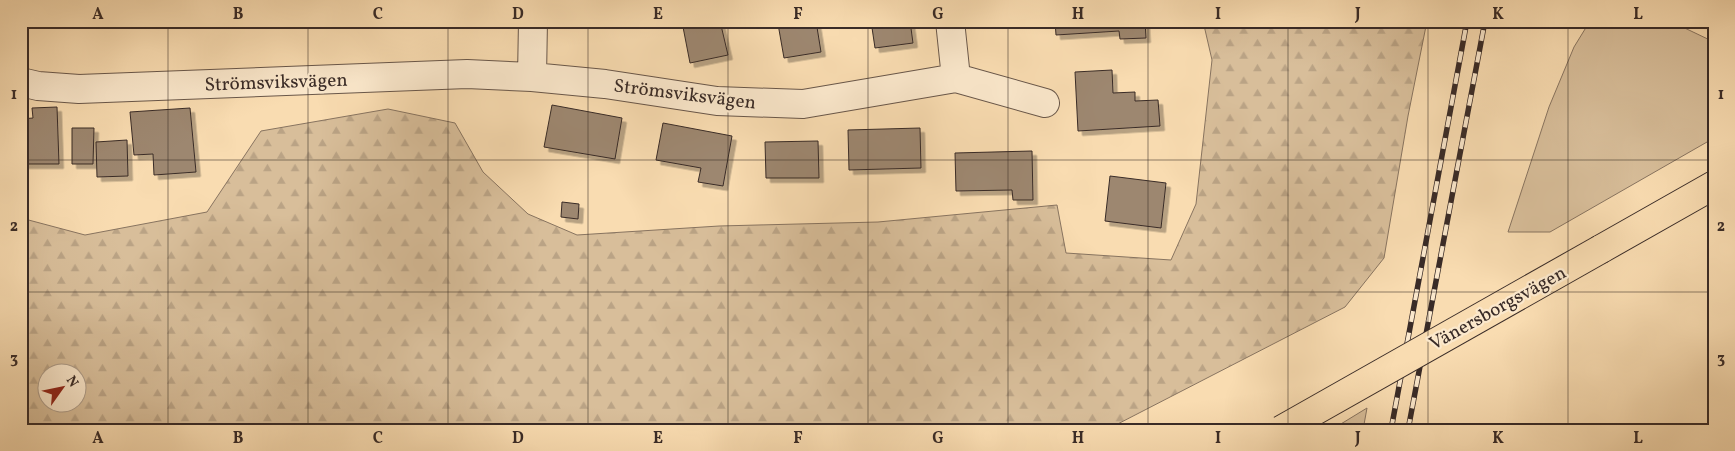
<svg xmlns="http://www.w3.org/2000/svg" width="1735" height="451" font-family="Vollkorn,serif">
<defs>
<pattern id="forest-firs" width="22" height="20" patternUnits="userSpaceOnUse" patternTransform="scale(1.25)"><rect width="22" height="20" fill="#d8be9a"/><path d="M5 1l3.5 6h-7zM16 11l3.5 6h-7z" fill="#baa385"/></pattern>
<filter id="shadow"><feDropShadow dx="4.5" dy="4.5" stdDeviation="0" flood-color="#0004"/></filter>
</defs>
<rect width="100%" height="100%" fill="#f9dcb1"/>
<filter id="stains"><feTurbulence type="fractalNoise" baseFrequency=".004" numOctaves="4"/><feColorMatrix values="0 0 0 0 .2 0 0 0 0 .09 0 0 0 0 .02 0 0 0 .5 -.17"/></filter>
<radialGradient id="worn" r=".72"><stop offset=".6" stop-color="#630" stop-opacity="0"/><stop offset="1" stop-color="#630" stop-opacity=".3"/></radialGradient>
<path fill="#d8be9a" stroke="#887460" d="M 1590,21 L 1670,21 L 1714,42 L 1714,138 L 1550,232 L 1508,232 L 1549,107 L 1574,47 Z
M 1367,408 L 1363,430 L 1331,430 Z"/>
<path fill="url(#forest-firs)" stroke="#887460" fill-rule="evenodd" d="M 1203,21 L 1427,21 L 1408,116 L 1384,258 L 1345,307 L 1106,430 L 21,430 L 21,218 L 85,235 L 207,212 L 261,131 L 388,109 L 455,123 L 483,172 L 528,214 L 577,235 L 719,226 L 878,222 L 1057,205 L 1066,253 L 1171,260 L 1196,204 L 1212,60 ZM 48,374 L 78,374 L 78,404 L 48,404 Z"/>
<path fill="#9d876f" stroke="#392b27" filter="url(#shadow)" d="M 710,21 L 720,21 L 728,55 L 690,63 L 683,27 Z
M 795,21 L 816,21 L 821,52 L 784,58 L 778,24 Z
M 871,21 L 910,21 L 913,43 L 875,48 Z
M 1055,21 L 1145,21 L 1146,38 L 1120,39 L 1119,31 L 1056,35 Z
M 1112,70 L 1113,93 L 1135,92 L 1135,101 L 1158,100 L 1160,126 L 1078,131 L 1075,72 Z
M 552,105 L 622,118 L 615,159 L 544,147 Z
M 57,107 L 59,164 L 21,164 L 21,119 L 33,118 L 32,108 Z
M 190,108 L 196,172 L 154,175 L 153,154 L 134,155 L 130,112 Z
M 663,123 L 732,136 L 723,186 L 698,182 L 701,168 L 656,160 Z
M 72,128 L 94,128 L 93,164 L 72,164 Z
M 920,128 L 921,168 L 849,170 L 848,130 Z
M 127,140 L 128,176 L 97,177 L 96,142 Z
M 818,141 L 819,178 L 766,178 L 765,142 Z
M 1032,151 L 1033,200 L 1013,200 L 1012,190 L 956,191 L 955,153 Z
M 1110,176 L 1166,183 L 1161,228 L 1105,221 Z
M 562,202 L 579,204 L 578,219 L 561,217 Z"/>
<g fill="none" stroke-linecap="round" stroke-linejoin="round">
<g stroke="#69574a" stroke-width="30">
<path id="minor" d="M 950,21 L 956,78
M 532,77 L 533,21
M 21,82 L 38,86 L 79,89 L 467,74 L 532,77 L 605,84 L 717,101 L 803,104 L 956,78 L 1045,103"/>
</g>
<g stroke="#392b27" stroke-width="30">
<path id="major" d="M 1601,249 L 1714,185"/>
</g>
<use href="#minor" stroke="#fbe8cc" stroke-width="28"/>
<use href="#major" stroke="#f9dcb1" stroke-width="28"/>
<g stroke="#392b27" stroke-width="5.5">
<path id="rail" d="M 1391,430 L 1467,21
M 1408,430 L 1485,21"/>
</g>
<use href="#rail" stroke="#fbe8cc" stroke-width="4" stroke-dasharray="11" stroke-linecap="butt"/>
<g stroke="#392b27" stroke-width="30" stroke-linecap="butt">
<path id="major-bridge" d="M 1281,430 L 1601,249"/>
</g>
<use href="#major-bridge" stroke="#f9dcb1" stroke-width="28"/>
</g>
<path fill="none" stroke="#392b27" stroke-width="1" stroke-opacity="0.55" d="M 168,21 L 168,430M 308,21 L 308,430M 448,21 L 448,430M 588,21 L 588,430M 728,21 L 728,430M 868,21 L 868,430M 1008,21 L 1008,430M 1148,21 L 1148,430M 1288,21 L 1288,430M 1428,21 L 1428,430M 1568,21 L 1568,430M 21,160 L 1714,160M 21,292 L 1714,292"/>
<g text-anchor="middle" stroke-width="4.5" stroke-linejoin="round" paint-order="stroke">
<g font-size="19" fill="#392b27" stroke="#fbe8cc">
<text transform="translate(276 81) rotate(-2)" y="7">Strömsviksvägen</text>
<text transform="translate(685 93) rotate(7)" y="7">Strömsviksvägen</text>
<text transform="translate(1497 307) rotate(-29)" y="7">Vänersborgsvägen</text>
</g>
</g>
<rect width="1735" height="451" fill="none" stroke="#f9dcb1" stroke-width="55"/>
<g transform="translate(62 388) rotate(57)"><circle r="24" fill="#fbe8cc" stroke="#ad9c8a"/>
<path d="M0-4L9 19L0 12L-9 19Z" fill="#8f2418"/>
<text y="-8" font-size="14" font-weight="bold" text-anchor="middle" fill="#392b27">N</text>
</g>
<rect x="28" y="28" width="1680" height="396" fill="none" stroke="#392b27" stroke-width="2"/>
<g font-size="16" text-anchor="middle" font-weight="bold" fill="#392b27">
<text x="98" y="19">A</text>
<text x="238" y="19">B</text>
<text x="378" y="19">C</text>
<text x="518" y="19">D</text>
<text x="658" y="19">E</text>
<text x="798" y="19">F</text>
<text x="938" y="19">G</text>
<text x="1078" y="19">H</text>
<text x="1218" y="19">I</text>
<text x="1358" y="19">J</text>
<text x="1498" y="19">K</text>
<text x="1638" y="19">L</text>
<text x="14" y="99">1</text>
<text x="1721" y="99">1</text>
<text x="14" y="231">2</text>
<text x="1721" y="231">2</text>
<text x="14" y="363">3</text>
<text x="1721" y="363">3</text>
<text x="98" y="443">A</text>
<text x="238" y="443">B</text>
<text x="378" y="443">C</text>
<text x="518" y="443">D</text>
<text x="658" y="443">E</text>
<text x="798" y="443">F</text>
<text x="938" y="443">G</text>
<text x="1078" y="443">H</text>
<text x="1218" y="443">I</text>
<text x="1358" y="443">J</text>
<text x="1498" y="443">K</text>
<text x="1638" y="443">L</text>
</g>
<rect width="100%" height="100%" filter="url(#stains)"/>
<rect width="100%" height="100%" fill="url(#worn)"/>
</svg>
